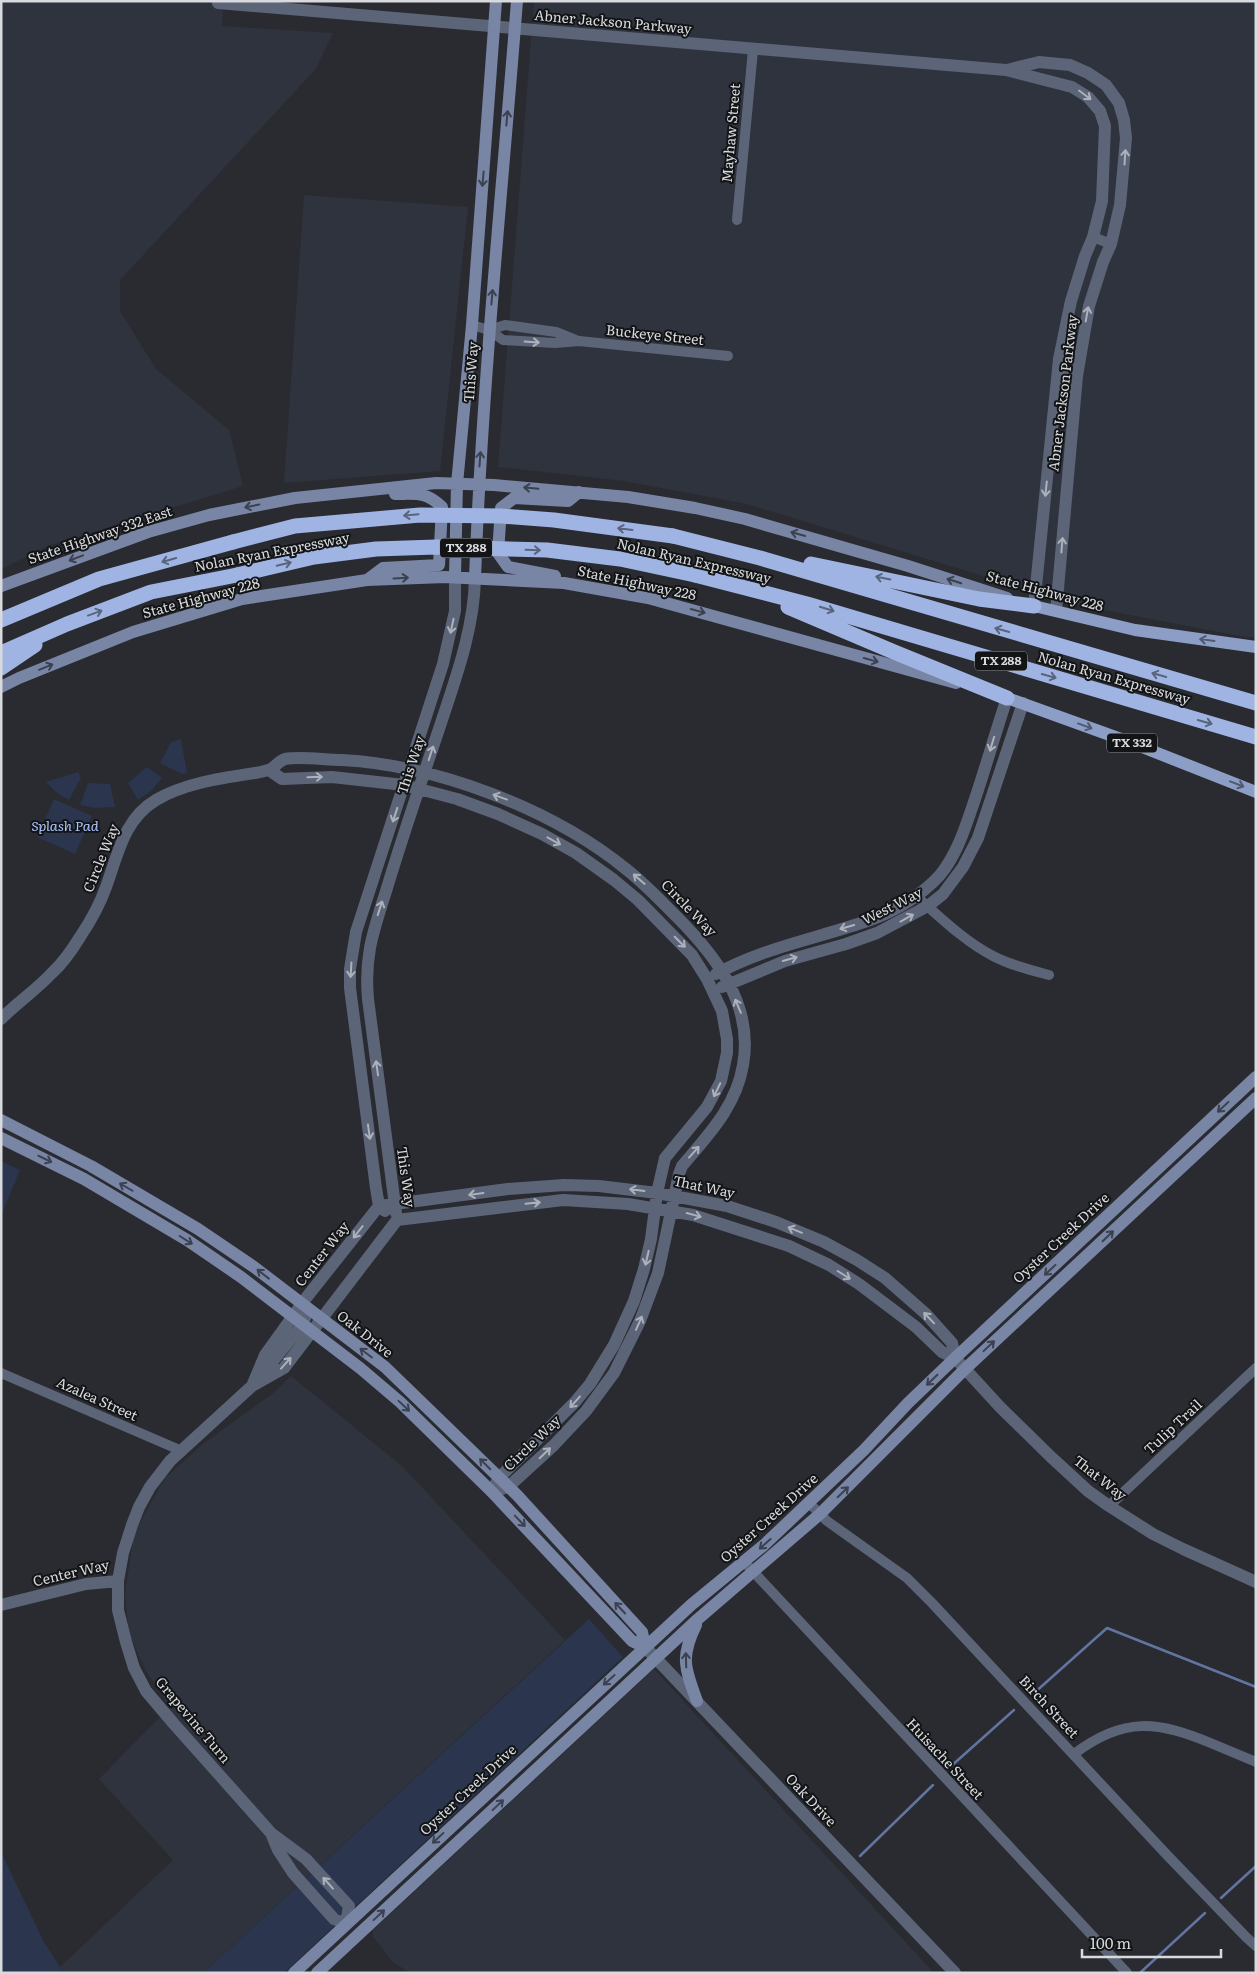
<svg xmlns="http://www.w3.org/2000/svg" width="1257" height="1974" font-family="Literata,serif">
<rect width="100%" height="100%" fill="#292b31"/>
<path fill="#2e333e" d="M 1,1 L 223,1 L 222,26 L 333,33 L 315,70 L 120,280 L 120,311 L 156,369 L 229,430 L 243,486 L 51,545 L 1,569 Z
M 534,1 L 1256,1 L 1256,637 L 1245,637 L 1078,605 L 747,504 L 624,481 L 498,467 Z
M 304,195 L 468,207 L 440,471 L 284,483 Z
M 291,1376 L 402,1466 L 565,1640 L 203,1973 L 64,1973 L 60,1967 L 173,1860 L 99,1779 L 170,1707 L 146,1671 L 129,1635 L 125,1593 L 134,1533 L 165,1478 L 203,1444 L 272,1394 Z
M 654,1669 L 934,1973 L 410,1973 L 393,1962 L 373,1937 L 373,1930 Z"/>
<path fill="#2b354d" d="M 181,739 L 187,773 L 182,774 L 160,763 L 171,742 Z
M 147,767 L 162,778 L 151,791 L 138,800 L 128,783 Z
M 78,772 L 81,778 L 69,800 L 57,793 L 46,782 Z
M 88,783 L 110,784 L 115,807 L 95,808 L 80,805 Z
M 54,799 L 92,816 L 75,854 L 37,837 Z
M 1,1161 L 20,1170 L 1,1216 Z
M 589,1619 L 623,1657 L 284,1973 L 203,1973 Z
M 1,1852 L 44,1942 L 64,1973 L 1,1973 Z"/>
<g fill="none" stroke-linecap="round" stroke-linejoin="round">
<path stroke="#6275a1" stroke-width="2.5" d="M 1033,1694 L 1107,1628 L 1256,1687
M 949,1768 L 1014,1710
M 860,1856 L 933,1785
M 1221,1898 L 1256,1866
M 1141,1972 L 1205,1913"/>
<path stroke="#5c6578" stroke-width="10" d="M 737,220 L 753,50
M 1093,237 L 1111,244
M 472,325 L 489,330 L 503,340 L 555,343 L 579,341 L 728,356
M 489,330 L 505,325 L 556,332 L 578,341
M 1058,375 L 1077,376
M 916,896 C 940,917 964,941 993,956 C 1010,965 1030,970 1049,975
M 1,1373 L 182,1451
M 809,1503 L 827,1521 L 907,1578 L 932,1603 L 1167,1855 L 1246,1937 L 1256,1946
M 1109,1506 L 1256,1368
M 748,1566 L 1127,1973
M 1074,1754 C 1124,1716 1158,1721 1213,1744 C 1227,1750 1242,1756 1256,1762"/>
<path stroke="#5c6578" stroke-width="12" d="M 218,3 L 1006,70 L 1072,87 L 1088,97 L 1100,111 L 1105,126 L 1102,201 L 1093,237 L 1085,256 L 1071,301 L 1059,359 L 1034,606
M 1007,70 L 1039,62 L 1070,65 L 1088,73 L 1106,85 L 1119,103 L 1124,120 L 1126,138 L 1120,205 L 1111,244 L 1103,262 L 1089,306 L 1077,376 L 1056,611
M 269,770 L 282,779 L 332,777 L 404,785 L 457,799 L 498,814 L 542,834 L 576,853 L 614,880 L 638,900 L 692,955 L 707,979 L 722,1011 L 727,1039 L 727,1053 L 721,1081 L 707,1107 L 665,1158 L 657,1193 L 651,1239 L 644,1269 L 634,1301 L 614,1345 L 590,1384 L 575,1402 L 499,1478 L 494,1487
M 716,974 C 765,947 819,938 870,920 C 896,911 922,895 940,875 C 958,853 966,825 975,799 C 986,766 996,731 1007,698
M 722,987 L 785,961 L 846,944 L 877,933 L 928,906 L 943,894 L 963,867 L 978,838 L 1023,703
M 1,1019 C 17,1003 36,990 52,973 C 63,963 72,950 80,937 C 90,922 100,904 106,887 C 118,854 124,819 156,800 C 185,783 222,778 255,773 C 260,772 266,771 271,769 C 276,766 279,761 285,759 C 301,756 325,760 342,760 C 437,765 552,809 626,869 C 644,883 660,900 676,916 C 716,956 754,1005 743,1065 C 736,1107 708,1135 682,1166 L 679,1174 L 658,1273 L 640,1321 L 614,1373 L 586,1411 L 554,1445 L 508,1487 L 492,1492
M 385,1211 L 379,1206 L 376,1188 L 350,988 L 350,969 L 356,932 L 443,664 L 455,611 L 455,577
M 396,1213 L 368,999 C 364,954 374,930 387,888 C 403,835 421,782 439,729 C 455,680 474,630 475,578
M 397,1220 L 563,1200 L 628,1204 L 693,1215 L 789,1246 L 829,1265 L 859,1284 L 916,1327 L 942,1352 L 955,1358 L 1000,1407 L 1050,1456 L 1088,1491 L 1109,1506 L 1153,1534 L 1183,1549 L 1256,1582
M 260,1377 L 303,1324 L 306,1315 L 302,1304
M 252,1386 L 265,1355 L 306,1298 L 379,1206 L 508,1189 L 564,1185 L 599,1186 L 657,1193 L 727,1206 L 776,1222 L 824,1242 L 857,1260 L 885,1278 L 926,1314 L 952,1343 L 955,1358
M 1,1605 L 86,1584 L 118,1581
M 645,1647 L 955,1973
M 271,1833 L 278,1850 L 293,1873 L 334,1919 L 346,1924 L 349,1906 L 306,1859 L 271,1833 L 174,1724 L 146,1691 L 134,1668 L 126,1642 L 118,1610 L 118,1581 L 123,1553 L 132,1525 L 139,1507 L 150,1487 L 170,1461 L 252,1386 L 284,1368 L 397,1220"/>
<path stroke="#7885a4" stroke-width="12" d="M 555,576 L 508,567 L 498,553 L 501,508 L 514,498 L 568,501 L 579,492
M 455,577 L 457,484 L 472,325 L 496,1
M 475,578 C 482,385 502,193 517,1
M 367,580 L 383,568 L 439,565 L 442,507 C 426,491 416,494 395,494
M 1,586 L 148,532 L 209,515 L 295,498 L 436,483 L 494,485 L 628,497 L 695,508 L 745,519 L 908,566 L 1007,598
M 1,687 L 19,678 L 133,632 L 242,599 L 367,580 L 445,577 L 564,583 L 648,598 L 956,683
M 1,1120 L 91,1166 L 198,1229 L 254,1267 L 385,1367 L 517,1495 L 642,1632 L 645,1647
M 1,1138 L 84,1179 L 187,1240 L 241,1277 L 360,1368 L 400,1402 L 492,1492 L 632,1641 L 645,1647
M 696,1625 C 680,1657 685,1669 697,1701
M 294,1973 L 691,1605 L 764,1545 L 864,1450 L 908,1403 L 955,1358 L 1256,1077
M 317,1973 L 698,1619 L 820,1514 L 965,1369 L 1256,1098"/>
<path stroke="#8d9ec6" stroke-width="12" d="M 1034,606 L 1135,630 L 1256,647
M 1007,698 L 1132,743 L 1256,792"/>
<path stroke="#a0b4e4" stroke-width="15" d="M 673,536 L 760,558 L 1256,703
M 811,564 L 979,599 L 1034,606
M 695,575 L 807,604 L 1256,737
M 788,607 L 894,652 L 1007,698
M 1,620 L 99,579 L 233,542
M 1,653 L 67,624 L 151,592 L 237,575
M 1,668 L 35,645"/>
<path stroke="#a0b4e4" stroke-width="15" d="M 233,542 L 295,526 L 420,515 L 501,516 L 554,520 L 673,536
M 237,575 L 314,557 L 376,549 L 436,547 L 547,550 L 620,559 L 695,575"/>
</g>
<defs><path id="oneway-shaft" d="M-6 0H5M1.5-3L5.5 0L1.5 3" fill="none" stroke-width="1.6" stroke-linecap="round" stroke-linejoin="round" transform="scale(1.25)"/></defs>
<g stroke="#adb1ba">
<use href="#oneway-shaft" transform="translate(1085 95) rotate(37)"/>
<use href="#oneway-shaft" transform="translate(1125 157) rotate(-86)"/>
<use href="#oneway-shaft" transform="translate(1087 314) rotate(-80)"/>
<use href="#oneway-shaft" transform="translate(532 342) rotate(4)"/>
<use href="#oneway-shaft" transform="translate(1046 489) rotate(96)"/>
<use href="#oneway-shaft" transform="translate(1062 545) rotate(-85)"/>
<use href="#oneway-shaft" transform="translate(452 626) rotate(102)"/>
<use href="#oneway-shaft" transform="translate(992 744) rotate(107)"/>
<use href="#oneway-shaft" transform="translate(431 753) rotate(-72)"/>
<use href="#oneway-shaft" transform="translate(315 777) rotate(-2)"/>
<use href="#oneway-shaft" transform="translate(500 797) rotate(-160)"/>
<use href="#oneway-shaft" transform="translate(395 815) rotate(108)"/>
<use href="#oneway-shaft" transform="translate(554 841) rotate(29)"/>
<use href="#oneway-shaft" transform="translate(639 879) rotate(-139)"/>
<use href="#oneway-shaft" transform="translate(380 908) rotate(-72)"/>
<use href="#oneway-shaft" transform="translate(907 918) rotate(-29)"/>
<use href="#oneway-shaft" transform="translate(847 927) rotate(164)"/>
<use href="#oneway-shaft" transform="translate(680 942) rotate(45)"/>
<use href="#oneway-shaft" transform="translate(790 959) rotate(-16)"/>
<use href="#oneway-shaft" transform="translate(351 970) rotate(93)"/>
<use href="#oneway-shaft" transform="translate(738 1006) rotate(-113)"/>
<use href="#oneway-shaft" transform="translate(377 1068) rotate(-98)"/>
<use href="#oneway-shaft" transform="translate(717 1090) rotate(116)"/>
<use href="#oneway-shaft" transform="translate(369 1132) rotate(82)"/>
<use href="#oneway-shaft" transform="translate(694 1152) rotate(-48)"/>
<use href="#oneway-shaft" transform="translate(637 1190) rotate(-173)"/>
<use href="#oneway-shaft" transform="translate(476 1194) rotate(172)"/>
<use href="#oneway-shaft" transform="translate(533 1203) rotate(-6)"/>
<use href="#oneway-shaft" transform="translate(694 1215) rotate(15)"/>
<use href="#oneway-shaft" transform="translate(795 1230) rotate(-158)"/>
<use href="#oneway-shaft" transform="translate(358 1232) rotate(128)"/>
<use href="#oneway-shaft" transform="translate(647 1258) rotate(103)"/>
<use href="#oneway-shaft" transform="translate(844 1275) rotate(32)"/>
<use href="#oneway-shaft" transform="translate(929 1318) rotate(-134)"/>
<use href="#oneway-shaft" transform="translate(639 1323) rotate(-66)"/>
<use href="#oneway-shaft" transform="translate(286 1363) rotate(-48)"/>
<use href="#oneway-shaft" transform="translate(575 1402) rotate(132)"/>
<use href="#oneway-shaft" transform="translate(545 1453) rotate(-44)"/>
<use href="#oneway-shaft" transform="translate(328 1883) rotate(-132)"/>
</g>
<g stroke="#3b414f">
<use href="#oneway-shaft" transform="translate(507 118) rotate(-85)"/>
<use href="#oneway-shaft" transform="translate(483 179) rotate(95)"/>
<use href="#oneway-shaft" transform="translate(492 297) rotate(-85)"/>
<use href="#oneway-shaft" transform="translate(480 459) rotate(-86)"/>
<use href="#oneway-shaft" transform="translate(531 488) rotate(-175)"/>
<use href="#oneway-shaft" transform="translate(252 506) rotate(168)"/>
<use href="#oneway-shaft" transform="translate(798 534) rotate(-164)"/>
<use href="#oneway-shaft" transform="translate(76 558) rotate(159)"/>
<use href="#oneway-shaft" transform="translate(401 578) rotate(-3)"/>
<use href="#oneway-shaft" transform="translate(954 581) rotate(-162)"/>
<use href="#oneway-shaft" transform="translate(698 611) rotate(15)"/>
<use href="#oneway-shaft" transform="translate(871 660) rotate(15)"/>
<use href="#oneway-shaft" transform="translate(46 667) rotate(-22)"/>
<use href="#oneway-shaft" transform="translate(1223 1107) rotate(137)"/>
<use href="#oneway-shaft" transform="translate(45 1159) rotate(26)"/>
<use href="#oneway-shaft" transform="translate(126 1187) rotate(-150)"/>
<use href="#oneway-shaft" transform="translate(1108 1236) rotate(-44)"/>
<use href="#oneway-shaft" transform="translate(186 1240) rotate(32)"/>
<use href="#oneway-shaft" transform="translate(1050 1270) rotate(137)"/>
<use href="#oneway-shaft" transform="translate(263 1274) rotate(-142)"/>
<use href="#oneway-shaft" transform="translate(989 1346) rotate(-43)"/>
<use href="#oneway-shaft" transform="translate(366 1353) rotate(-143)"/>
<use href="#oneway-shaft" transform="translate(932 1380) rotate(136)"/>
<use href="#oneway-shaft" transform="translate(404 1406) rotate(43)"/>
<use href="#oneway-shaft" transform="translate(485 1464) rotate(-135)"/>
<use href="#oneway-shaft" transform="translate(843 1492) rotate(-44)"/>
<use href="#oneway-shaft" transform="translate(520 1521) rotate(46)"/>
<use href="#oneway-shaft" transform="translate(765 1544) rotate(138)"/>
<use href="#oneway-shaft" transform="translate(620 1608) rotate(-133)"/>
<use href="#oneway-shaft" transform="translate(686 1660) rotate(-92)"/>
<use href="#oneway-shaft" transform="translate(609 1680) rotate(138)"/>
<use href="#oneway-shaft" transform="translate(498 1805) rotate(-43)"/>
<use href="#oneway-shaft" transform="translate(438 1838) rotate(137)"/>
<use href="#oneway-shaft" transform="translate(379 1915) rotate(-43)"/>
</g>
<g stroke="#59647d">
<use href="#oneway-shaft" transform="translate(411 515) rotate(175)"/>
<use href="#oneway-shaft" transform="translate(625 529) rotate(-173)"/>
<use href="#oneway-shaft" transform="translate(533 550) rotate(2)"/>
<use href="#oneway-shaft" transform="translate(169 560) rotate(164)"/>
<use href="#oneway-shaft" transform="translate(284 564) rotate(-13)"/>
<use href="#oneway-shaft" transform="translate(883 578) rotate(-169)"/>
<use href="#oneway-shaft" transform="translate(827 609) rotate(17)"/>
<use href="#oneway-shaft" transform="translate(95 613) rotate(-20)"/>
<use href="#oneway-shaft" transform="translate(1002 630) rotate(-164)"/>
<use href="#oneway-shaft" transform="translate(1159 675) rotate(-164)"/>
<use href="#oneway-shaft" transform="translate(1049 676) rotate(16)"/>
<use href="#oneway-shaft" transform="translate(1205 722) rotate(16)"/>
</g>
<g stroke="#50596e">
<use href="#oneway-shaft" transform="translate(1207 640) rotate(-172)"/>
<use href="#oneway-shaft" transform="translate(1085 726) rotate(20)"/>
<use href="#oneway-shaft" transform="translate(1237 784) rotate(21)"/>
</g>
<g text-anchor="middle" stroke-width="4" stroke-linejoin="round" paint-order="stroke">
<g fill="#121416" stroke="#9d9fa1" stroke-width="1">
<rect x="440" y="538.5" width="52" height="19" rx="4"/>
<rect x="975" y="651.5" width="52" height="19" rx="4"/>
<rect x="1107" y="733.5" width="50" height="19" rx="4"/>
</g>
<g font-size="12" font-weight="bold" fill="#d8dadd">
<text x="466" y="552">TX 288</text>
<text x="1001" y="665">TX 288</text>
<text x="1132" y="747">TX 332</text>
</g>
<g font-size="14" fill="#d8dadd" stroke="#121416">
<text transform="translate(613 22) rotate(5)" y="5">Abner Jackson Parkway</text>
<text transform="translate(731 133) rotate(-85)" y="5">Mayhaw Street</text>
<text transform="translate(655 335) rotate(6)" y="5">Buckeye Street</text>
<text transform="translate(471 372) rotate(-86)" y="5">This Way</text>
<text transform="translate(1063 393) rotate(-83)" y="5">Abner Jackson Parkway</text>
<text transform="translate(100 535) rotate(-19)" y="5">State Highway 332 East</text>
<text transform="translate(272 552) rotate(-11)" y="5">Nolan Ryan Expressway</text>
<text transform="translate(694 561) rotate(13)" y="5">Nolan Ryan Expressway</text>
<text transform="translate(637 583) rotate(12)" y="5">State Highway 228</text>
<text transform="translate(1045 591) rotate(15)" y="5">State Highway 228</text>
<text transform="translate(201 598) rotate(-15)" y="5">State Highway 228</text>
<text transform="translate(1114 678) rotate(16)" y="5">Nolan Ryan Expressway</text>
<text transform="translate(411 765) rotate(-72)" y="5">This Way</text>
<text transform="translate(101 858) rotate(-68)" y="5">Circle Way</text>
<text transform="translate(892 906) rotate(-27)" y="5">West Way</text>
<text transform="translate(689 908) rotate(46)" y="5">Circle Way</text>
<text transform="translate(406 1177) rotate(82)" y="5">This Way</text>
<text transform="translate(704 1187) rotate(12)" y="5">That Way</text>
<text transform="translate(1061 1238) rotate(-43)" y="5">Oyster Creek Drive</text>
<text transform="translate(322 1254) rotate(-52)" y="5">Center Way</text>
<text transform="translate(365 1334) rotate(38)" y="5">Oak Drive</text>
<text transform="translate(97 1399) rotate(24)" y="5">Azalea Street</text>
<text transform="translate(1173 1427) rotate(-43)" y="5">Tulip Trail</text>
<text transform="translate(532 1443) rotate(-44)" y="5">Circle Way</text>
<text transform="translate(1100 1478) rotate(38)" y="5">That Way</text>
<text transform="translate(769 1518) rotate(-42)" y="5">Oyster Creek Drive</text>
<text transform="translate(71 1573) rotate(-13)" y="5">Center Way</text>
<text transform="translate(1049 1707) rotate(47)" y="5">Birch Street</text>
<text transform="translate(193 1720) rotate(50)" y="5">Grapevine Turn</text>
<text transform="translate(945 1759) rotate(47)" y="5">Huisache Street</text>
<text transform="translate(468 1790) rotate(-43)" y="5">Oyster Creek Drive</text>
<text transform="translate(811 1800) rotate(47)" y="5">Oak Drive</text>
</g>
<g font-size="14" font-style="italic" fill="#adc4fb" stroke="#121416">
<text x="65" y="831">Splash Pad</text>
</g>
</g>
<rect width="1257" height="1974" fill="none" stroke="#d8dadd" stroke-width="5"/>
<path d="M1082 1949v8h139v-8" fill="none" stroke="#d8dadd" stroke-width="2.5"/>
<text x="1090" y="1949" font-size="15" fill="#d8dadd" stroke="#121416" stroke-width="4" paint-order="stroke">100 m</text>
</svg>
